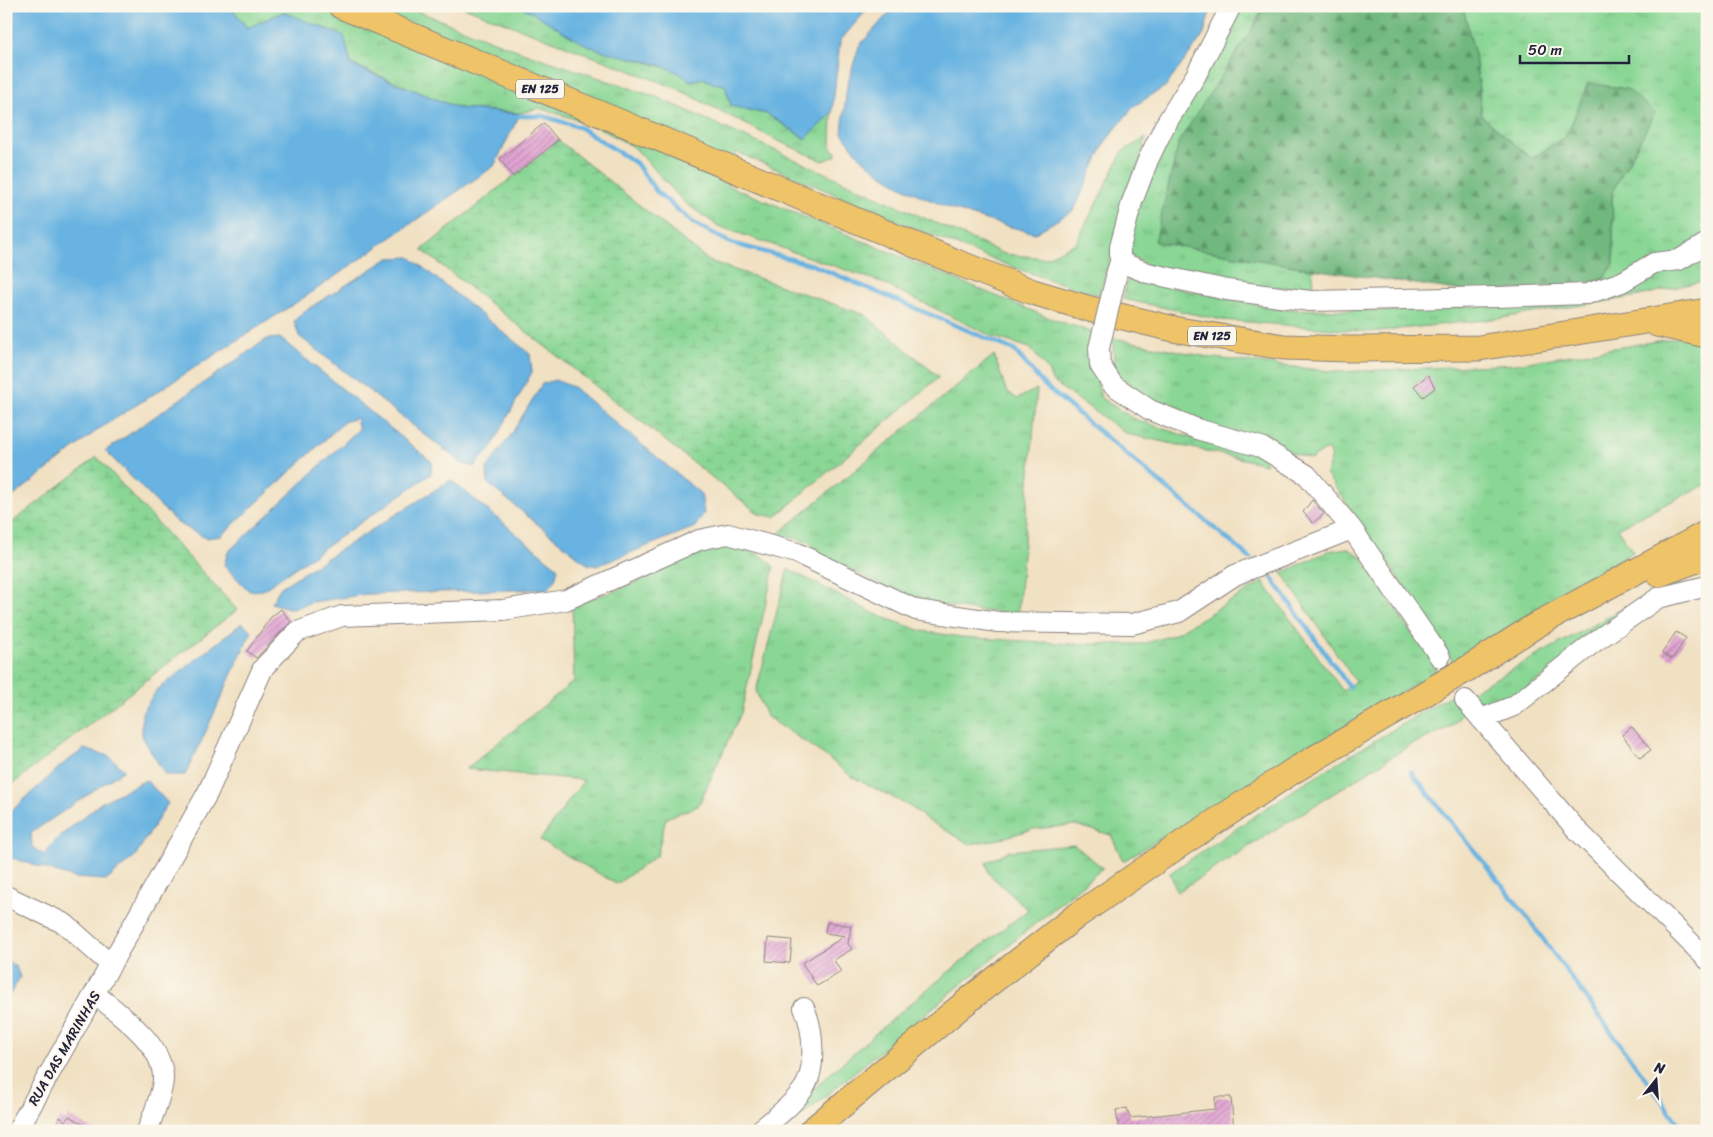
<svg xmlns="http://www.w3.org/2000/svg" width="1713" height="1137" font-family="Sriracha,sans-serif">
<defs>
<pattern id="grass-tufts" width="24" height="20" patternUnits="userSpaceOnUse" patternTransform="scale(1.25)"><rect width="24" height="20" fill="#8ad795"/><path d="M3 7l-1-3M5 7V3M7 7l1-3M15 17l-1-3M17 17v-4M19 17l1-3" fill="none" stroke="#77b881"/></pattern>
<pattern id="forest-firs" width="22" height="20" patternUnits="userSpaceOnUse" patternTransform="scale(1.25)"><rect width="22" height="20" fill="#6fb87e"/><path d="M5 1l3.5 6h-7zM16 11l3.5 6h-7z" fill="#5b9568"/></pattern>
<pattern id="wetland-marsh" width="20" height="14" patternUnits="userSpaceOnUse" patternTransform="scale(1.25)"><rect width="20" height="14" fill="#8ad795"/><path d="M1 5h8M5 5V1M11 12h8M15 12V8" fill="none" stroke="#77b881"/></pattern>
<pattern id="building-hatch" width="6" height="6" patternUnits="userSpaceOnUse" patternTransform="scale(1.25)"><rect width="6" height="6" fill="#e2a5d3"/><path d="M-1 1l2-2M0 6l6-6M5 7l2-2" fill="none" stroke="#b786ac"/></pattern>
</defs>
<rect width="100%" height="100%" fill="#fbf7ec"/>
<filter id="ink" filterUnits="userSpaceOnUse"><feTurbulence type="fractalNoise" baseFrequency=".02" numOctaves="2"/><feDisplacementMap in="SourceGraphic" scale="10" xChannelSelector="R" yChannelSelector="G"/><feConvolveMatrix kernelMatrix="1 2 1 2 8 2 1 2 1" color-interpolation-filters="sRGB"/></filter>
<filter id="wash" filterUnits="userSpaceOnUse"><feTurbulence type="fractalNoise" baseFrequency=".0096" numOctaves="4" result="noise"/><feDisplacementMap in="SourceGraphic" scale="20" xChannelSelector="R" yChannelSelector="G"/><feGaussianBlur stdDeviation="1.12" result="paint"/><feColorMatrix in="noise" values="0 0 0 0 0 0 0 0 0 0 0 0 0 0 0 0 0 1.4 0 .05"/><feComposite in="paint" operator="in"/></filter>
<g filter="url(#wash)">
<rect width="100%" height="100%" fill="#f1e1c3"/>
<path fill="url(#grass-tufts)" stroke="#567c68" d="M 230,6 L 404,6 L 522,52 L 659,98 L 1004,254 L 1045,258 L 1076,243 L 1123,151 L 1146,138 L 1099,295 C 974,259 856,202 736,152 L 727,185 L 1052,319 L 1092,332 L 1093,364 L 1101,398 L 1134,419 L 1210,444 L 1250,447 L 1262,454 L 1266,464 L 1127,434 L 1052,381 L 1048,370 L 1030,348 L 994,337 L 878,281 L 718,226 L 684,202 L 635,148 L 592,124 L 539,108 L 520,113 L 458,108 L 351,64 L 344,36 L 283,12 L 247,28 Z
M 461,6 L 518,6 L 533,12 L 589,46 L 678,71 L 690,81 L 703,78 L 713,83 L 725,85 L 731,106 L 767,114 L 805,139 L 832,113 L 831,145 L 832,150 L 836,152 L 836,156 L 823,161 L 776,140 L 678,89 Z
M 1237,6 L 1263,6 L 1155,242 L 1312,269 L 1314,282 L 1310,289 L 1243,285 L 1146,265 L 1132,256 L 1127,244 L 1139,197 Z
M 1465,6 L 1707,6 L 1707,280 L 1639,296 L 1495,319 L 1370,332 L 1222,320 L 1123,299 L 1128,279 L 1280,309 L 1395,311 L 1521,303 L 1603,280 L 1614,264 L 1612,192 L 1655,113 L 1588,83 L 1567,135 L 1532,159 L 1482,116 L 1475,55 L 1463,8 Z
M 1682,337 L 1707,345 L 1707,484 L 1617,528 L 1633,552 L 1453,662 L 1440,638 L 1326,474 L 1332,456 L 1327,449 L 1311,459 L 1185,417 L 1139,394 L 1114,370 L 1113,338 L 1213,358 L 1338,372 L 1516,364 Z
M 994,355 L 1006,390 L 1017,399 L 1037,389 L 1018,613 L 980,611 L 940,605 L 891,590 L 819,554 L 810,543 L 790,537 L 773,538 Z
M 720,545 C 738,546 762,551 774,567 L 741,713 L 698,806 L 666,818 L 657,855 L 617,884 L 540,840 L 584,780 L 466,769 L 574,681 L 572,604 C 595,598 617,591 638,581 C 666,569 690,554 720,545 Z
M 1347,548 L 1361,556 L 1412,634 L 1424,645 L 1435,663 L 1437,671 L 1123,861 L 1111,835 L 1075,825 L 1033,829 L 999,839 L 970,844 L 926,819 L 911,807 L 851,776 L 823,754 L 766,716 L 756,691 L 788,569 L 877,615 L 922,631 L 961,637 L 1073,644 L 1142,644 L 1173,635 L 1263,582 L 1343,691 L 1355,681 L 1282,573 L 1329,551 Z
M 1679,578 L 1683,583 L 1509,700 C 1492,704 1482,703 1467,694 Z
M 1451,695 L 1459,701 L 1463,713 L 1452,726 L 1409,746 L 1177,892 L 1170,873 L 1304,783 Z
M 1074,845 L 1103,868 L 783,1131 L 770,1131 C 851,1051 938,978 1028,910 L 989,874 L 986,863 L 1008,851 Z"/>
<path fill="url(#forest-firs)" stroke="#486d5c" d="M 1263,6 L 1465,6 L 1463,8 L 1475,55 L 1482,116 L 1532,159 L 1567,135 L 1588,83 L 1627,89 L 1655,113 L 1612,192 L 1614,264 L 1603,280 L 1533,289 L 1471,292 L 1312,269 L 1155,242 L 1179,141 L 1258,20 Z"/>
<path fill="url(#wetland-marsh)" stroke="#567c68" d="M 558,140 L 709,261 L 865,315 L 939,377 L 775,517 L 759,514 L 422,250 Z
M 97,457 L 237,610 L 6,789 L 6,527 Z"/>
<path fill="#68b3e1" stroke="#456a8e" d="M 6,6 L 230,6 L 247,28 L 283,12 L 344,36 L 351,65 L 458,108 L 520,114 L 494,166 L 311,293 L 99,429 L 6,502 Z
M 518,6 L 870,6 L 840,41 L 832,113 L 806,139 L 767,114 L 731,106 L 725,85 L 713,83 L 703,78 L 690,81 C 662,58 622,60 589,46 C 564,35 544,16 518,6 Z
M 895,6 L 1210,6 L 1211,7 L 1204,34 L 1166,86 L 1134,106 L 1105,142 L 1074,210 L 1035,233 C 980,220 910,199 867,163 C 857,155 850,143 842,133 L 847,86 L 859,46 Z
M 410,257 L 530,354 L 532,372 L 491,448 L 474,467 L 461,463 L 299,336 L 294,321 L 303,312 L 389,258 Z
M 280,338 L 432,462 L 431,474 L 263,590 L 249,591 L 224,565 L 228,552 L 359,429 L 356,418 L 344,422 L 221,536 L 206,538 L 176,522 L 105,451 L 267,339 Z
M 555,380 L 573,387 L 701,494 L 704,513 L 695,527 L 597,566 L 587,564 L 488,484 L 487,468 L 509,438 L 542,384 Z
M 451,480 L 558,568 L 555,580 L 548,589 L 368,594 L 312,602 L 292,609 L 271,603 L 281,587 Z
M 242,623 L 252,631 C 228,679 209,728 185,775 L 165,775 L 142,736 L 142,712 L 157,690 Z
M 84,749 L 109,756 L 124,770 L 31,833 L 32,847 L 44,855 L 58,838 L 102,802 L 146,780 L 168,803 L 135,856 L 107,880 L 74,878 L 6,856 L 6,816 L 62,765 Z
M 6,960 L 16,967 L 20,977 L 6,1001 Z"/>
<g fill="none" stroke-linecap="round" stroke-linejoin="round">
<path stroke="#68b3e1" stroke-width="4.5" d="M 516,116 L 543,116 L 579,127 L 636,163 L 656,191 L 692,222 L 731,243 L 813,265 L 1014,350 L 1044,385 L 1250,558
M 1272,578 L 1350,688
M 1411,772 L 1518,905 L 1684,1131"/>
</g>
<g id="blocks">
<path fill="url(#building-hatch)" d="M 544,123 L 558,140 L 513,177 L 500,159 Z
M 1428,375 L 1435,388 L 1423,397 L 1414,386 Z
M 1312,500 L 1324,514 L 1313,523 L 1303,512 Z
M 281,609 L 291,622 L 256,658 L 247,651 L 271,617 Z
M 1676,632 L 1686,638 L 1672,659 L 1662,653 Z
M 1632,727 L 1651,750 L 1640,758 L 1622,735 Z
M 827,922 L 851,926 L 848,944 L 852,949 L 834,960 L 841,972 L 817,986 L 802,963 L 845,936 L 825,933 Z
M 768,938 L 792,940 L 790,963 L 766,961 Z
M 1215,1097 L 1231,1097 L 1234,1131 L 1119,1131 L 1116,1110 L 1127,1108 L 1130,1118 L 1215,1109 Z
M 69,1116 L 95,1131 L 52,1131 L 60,1117 L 65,1121 Z"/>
</g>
</g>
<g filter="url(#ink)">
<use href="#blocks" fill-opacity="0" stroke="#8a827f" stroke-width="1"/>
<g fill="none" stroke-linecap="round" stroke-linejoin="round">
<g stroke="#8a827f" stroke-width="22">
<path id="minor" d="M 1120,262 L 1148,273 L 1227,290 L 1310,301 L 1497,297 L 1587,294 L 1622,282 L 1654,263 L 1679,260 L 1707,243
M 1116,275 L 1120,262 L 1120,247 L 1132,202 L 1148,160 L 1164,127 L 1196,75 L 1231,6
M 1099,348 L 1100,365 L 1113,385 L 1150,410 L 1197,429 L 1261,447 L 1307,475 L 1352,529 L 1440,657
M 1465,700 L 1576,829 L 1707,959
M 1481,719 L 1514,706 L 1593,643 L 1658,598 L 1707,586
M 6,896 L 65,924 L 111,965
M 95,994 C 119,1014 164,1044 163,1079 C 163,1092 152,1118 147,1131
M 17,1131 L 208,792 L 263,668 L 297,632 L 342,616 L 503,610 L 566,600 L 699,540 L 728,534 L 797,553 L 916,610 L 998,622 L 1132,624 L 1179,612 L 1235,575 L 1352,529
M 759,1131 C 774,1119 791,1106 802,1091 C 817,1072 814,1029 804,1008"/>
</g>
<g stroke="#8a827f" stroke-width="27">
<path id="major" d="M 341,6 L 956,262 L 1033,292 L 1090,309 L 1178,330 L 1284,347 L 1349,349 L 1479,348 L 1707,311
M 1657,324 L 1707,335
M 1659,574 L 1707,556
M 811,1131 L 971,998 L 1075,917 L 1181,844 L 1293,771 L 1467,669 L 1538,624 L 1707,533"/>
</g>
<use href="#minor" stroke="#fff" stroke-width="20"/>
<use href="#major" stroke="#efc469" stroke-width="25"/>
<g stroke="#8a827f" stroke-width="22" stroke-linecap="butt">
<path id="minor-bridge" d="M 1099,348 L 1116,277"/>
</g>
<use href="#minor-bridge" stroke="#fff" stroke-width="20"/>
</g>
</g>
<g text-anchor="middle" stroke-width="4" stroke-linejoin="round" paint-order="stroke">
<g fill="#fbf7ec" stroke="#636270" stroke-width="1">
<rect x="516" y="79.5" width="48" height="19" rx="4"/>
<rect x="1188" y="326.5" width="48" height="19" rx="4"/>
</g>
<g font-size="12" font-weight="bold" fill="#22223b">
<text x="540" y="93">EN 125</text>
<text x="1212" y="340">EN 125</text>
</g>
<g font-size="14" fill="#22223b" stroke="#fbf7ec">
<text transform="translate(64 1048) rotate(-60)" y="5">RUA DAS MARINHAS</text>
</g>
</g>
<rect width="1713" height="1137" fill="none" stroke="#fbf7ec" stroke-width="25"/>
<g transform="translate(1656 1080) rotate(17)" stroke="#fbf7ec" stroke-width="4" paint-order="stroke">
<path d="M0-4L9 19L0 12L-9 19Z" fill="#22223b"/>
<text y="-8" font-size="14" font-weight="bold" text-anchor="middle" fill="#22223b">N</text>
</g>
<path d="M1520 55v8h109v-8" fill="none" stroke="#22223b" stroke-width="2.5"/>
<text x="1528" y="55" font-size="15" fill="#22223b" stroke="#fbf7ec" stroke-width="4" paint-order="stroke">50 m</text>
</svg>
